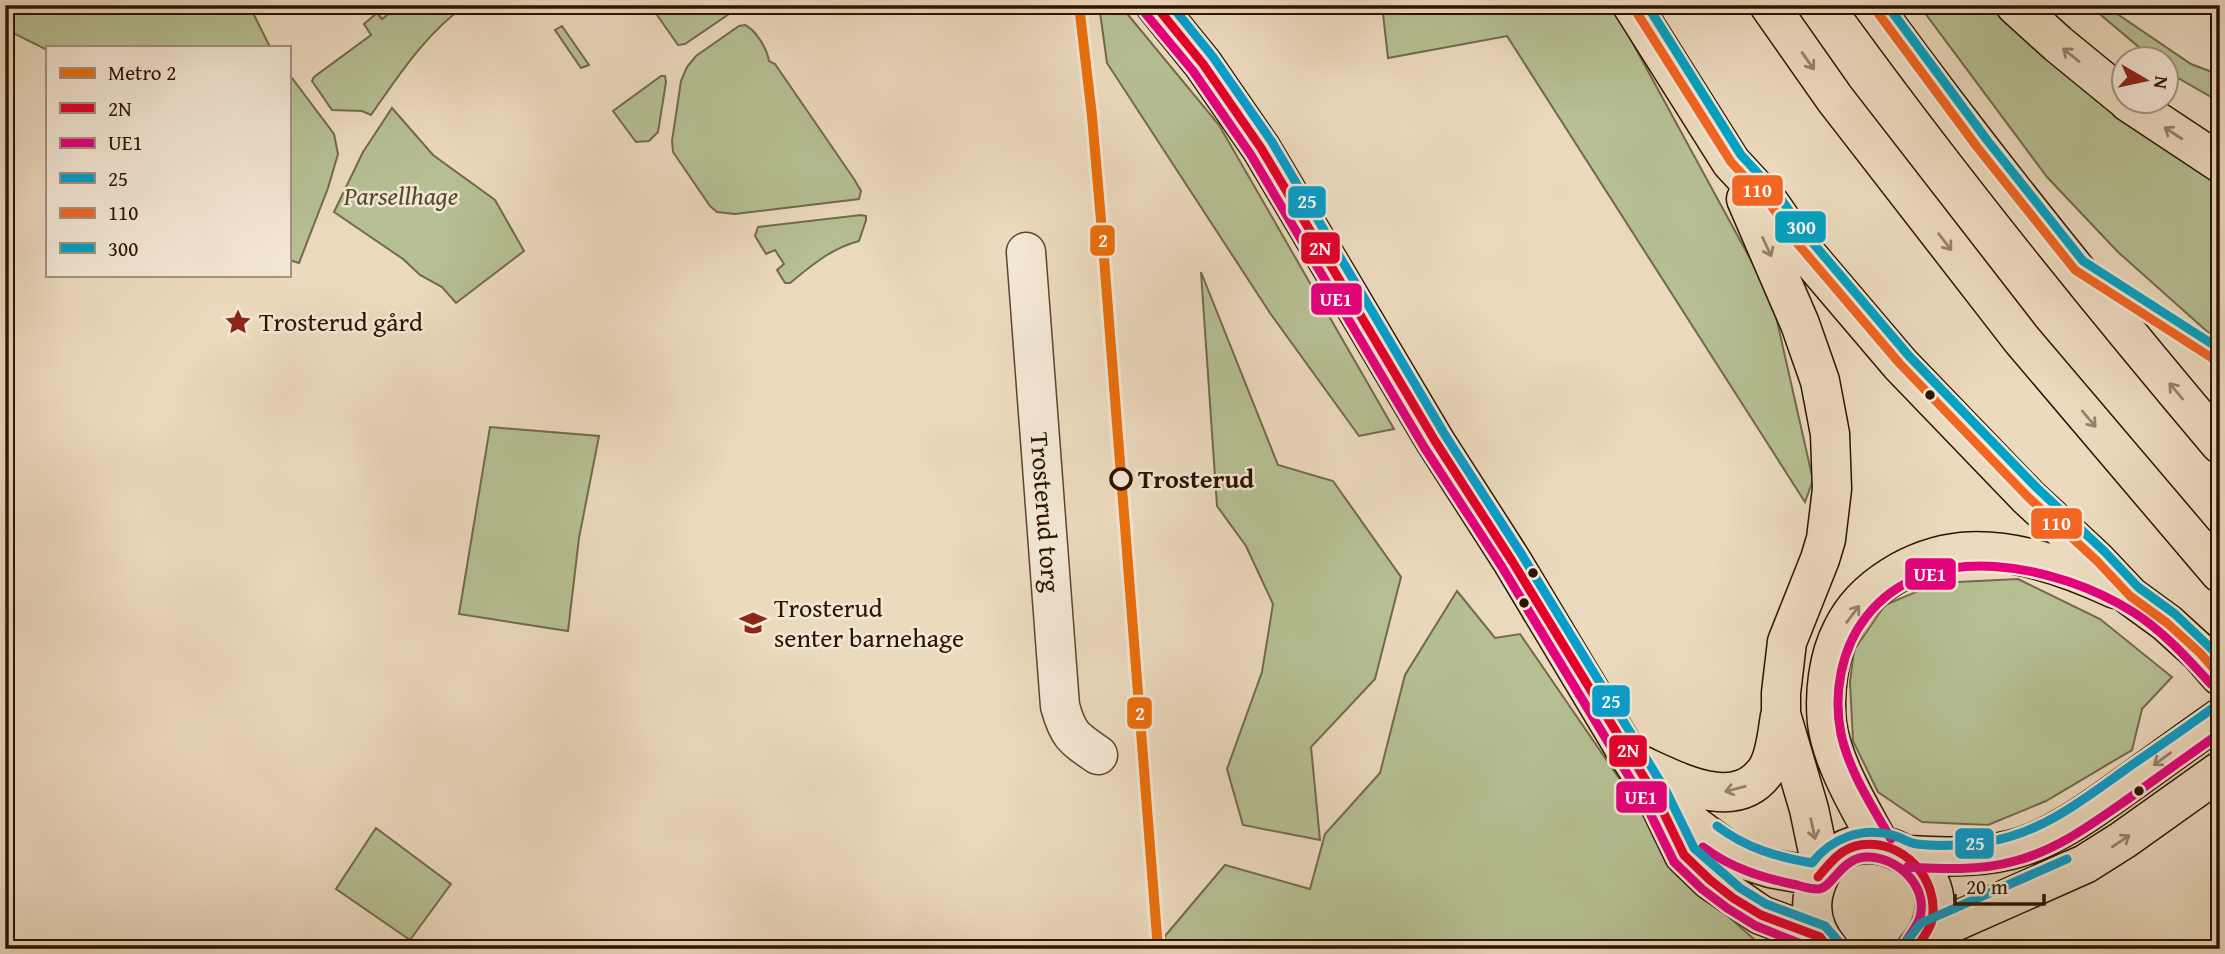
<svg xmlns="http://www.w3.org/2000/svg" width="2225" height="954" font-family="'Gentium Book Plus',serif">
<rect width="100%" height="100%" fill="#ecdabe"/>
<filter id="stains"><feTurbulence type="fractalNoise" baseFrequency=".00286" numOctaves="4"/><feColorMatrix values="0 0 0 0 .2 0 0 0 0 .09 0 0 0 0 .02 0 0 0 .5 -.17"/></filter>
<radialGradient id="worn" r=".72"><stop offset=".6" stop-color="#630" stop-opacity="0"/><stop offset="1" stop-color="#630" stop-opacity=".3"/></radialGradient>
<path fill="#b6c093" stroke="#726a4a" stroke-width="2" d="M 5,5 L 249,5 L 270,47 L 47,47 L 47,50 L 5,29 Z
M 400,5 L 466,5 C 426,33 399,75 371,115 L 362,111 L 332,110 L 312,81 L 314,77 L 371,35 L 364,24 L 377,13 L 382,19 Z
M 650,5 L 735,5 L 735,6 L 729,14 L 685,44 L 678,45 Z
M 1099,5 L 1120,5 L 1219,125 L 1394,429 L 1359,436 L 1270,313 L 1107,63 Z
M 1382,5 L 1612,5 L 1772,299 L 1813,480 L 1805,502 L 1507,36 L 1388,58 Z
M 1919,5 L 2006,5 L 2220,177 L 2220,343 L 2118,252 L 2047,177 Z
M 2089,5 L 2104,5 L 2191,64 L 2220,75 L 2220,102 L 2171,74 L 2166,70 L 2166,60 L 2153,59 Z
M 745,25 C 756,30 767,49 769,61 L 775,64 L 854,179 L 861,191 L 859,199 L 735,214 L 717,212 L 710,206 L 673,152 L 672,141 L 681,81 L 687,67 L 696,56 L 739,26 Z
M 562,26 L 589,65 L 581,68 L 555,30 Z
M 289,74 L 334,134 L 338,154 L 328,188 L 299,263 L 289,260 Z
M 661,76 L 665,76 L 666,82 L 658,132 L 649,141 L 636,142 L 613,111 Z
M 392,108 L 433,155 L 495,200 L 524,251 L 456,303 L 442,287 L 420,275 L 403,259 L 334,212 L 363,152 Z
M 861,215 L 866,216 L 866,220 L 859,241 C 832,248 812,265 790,283 L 785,283 L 777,270 L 784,264 L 775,250 L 766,254 L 755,236 L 758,227 Z
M 1201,272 L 1278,465 L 1333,481 L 1401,577 L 1375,679 L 1311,747 L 1320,840 L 1243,825 L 1227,769 L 1262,672 L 1273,604 L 1246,546 L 1217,506 Z
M 490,427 L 599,436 L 579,538 L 568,631 L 459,614 Z
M 2018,579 L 2100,619 L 2172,677 L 2142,709 L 2132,750 L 2046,801 L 1988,825 L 1922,822 L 1878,792 L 1853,741 L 1850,682 L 1854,650 L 1885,605 L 1937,583 Z
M 1457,591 L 1495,638 L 1520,634 L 1691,883 L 1765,949 L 1163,949 L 1165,936 L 1225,865 L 1310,889 L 1325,834 L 1380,773 L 1405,675 Z
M 376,828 L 451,884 L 410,940 L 336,889 Z"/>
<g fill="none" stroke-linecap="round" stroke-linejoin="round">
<g stroke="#5d4630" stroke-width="41">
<g id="minor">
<path id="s1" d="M 1026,252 L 1060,706 C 1068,735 1073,738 1098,755"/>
</g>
</g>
<g stroke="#2d1401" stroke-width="41">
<path id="major" d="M 1155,5 L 1203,64 L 1261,148 L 1435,441 L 1512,561 L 1623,746"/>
</g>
<g stroke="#2d1401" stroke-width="41">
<path id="highway" d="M 1632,5 L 1731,162 L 1770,204 L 1797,243 L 1900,364 L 2028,497 L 2097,561 L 2130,596 L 2167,623 L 2200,653 L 2220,676
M 1769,5 L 1835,99 L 2022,340 L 2220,573
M 1872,5 C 1982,156 2099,301 2220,444
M 2015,5 L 2058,44 L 2124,98
M 2128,102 L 2220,163
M 1746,199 L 1800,324 L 1820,381 L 1830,434 L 1832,489 L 1826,539 L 1820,559 L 1787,642 L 1781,693 L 1781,714 L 1809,809 L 1822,871
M 1623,746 L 1656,797 L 1684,855 L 1710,880 L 1761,915 L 1820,937
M 1634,762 C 1672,778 1735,817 1767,769 C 1776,754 1777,733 1780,716
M 1660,800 L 1726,849 L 1748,861 L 1770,868 L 1818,877
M 1880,845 C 1861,810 1832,763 1827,723 C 1824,693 1828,657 1842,630 C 1863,586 1915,557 1962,552 C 2013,547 2070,568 2115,589
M 1908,855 C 1942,857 1977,858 2010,850 C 2055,839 2095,807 2132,781 C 2161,760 2190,739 2220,718
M 1927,934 L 2085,864 L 2123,840 L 2220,771
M 1829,949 C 1815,932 1808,910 1815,888 C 1845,792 1985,872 1916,949"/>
</g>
<use href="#minor" stroke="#f3e7d5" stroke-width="38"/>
<use href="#major" stroke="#ecdabe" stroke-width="38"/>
<use href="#highway" stroke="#ecdabe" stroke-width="38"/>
<g stroke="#f3e7d5" stroke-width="14">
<path id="bus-1" d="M 1155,5 L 1203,64 L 1261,148 L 1435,441 L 1512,561 L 1656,797 L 1684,855 L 1710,880 L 1733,898 L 1761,915 L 1820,937 L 1829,949
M 1818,877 C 1830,863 1841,848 1860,845 C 1903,838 1940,880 1932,920 C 1930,930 1921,940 1916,949"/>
</g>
<g stroke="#f3e7d5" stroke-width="14">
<path id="bus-2" d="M 1145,13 L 1193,71 L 1251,155 L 1424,447 L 1502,567 L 1645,803 L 1674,862 L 1702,889 L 1727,908 L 1756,926 L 1814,949
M 1891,839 C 1872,806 1849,771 1841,734 C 1833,694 1841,649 1866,617 C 1928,536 2058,565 2133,612 C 2163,631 2187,658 2211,684
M 1703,847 C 1731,868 1762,878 1797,885 C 1803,887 1811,889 1818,889 C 1832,889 1840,859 1865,857 C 1896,855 1931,887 1919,920 C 1916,927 1910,935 1905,943
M 1907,867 C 1943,869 1980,871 2015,861 C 2057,850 2092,824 2128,799 C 2158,777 2189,755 2220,733"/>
</g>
<g stroke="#f3e7d5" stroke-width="14">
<path id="bus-3" d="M 1171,5 L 1213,57 L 1272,142 L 1445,435 L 1522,555 L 1666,791 L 1694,848 L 1740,888 L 1766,904 L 1825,926 L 1839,942
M 1717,826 C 1746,848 1777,857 1812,863 C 1831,838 1862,827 1892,835 C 1901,837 1908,843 1917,844 C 1939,847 1964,845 1986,842 C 2040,834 2083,800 2126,769 C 2155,749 2184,729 2213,708
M 1906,942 L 1921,923 L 2067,859"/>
</g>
<g stroke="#f3e7d5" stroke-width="14">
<path id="bus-4" d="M 1632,5 L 1731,162 L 1770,204 L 1797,243 L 1900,364 L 2028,497 L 2097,561 L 2130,596 L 2167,623 L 2200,653 L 2220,676
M 1872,5 L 1977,147 L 2075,270 L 2212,358 L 2220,366"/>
</g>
<g stroke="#f3e7d5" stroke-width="14">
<path id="bus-5" d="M 1647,5 L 1741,155 L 1779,196 L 1807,236 L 1909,356 L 2037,488 L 2105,552 L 2138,587 L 2175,614 L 2220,657
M 1887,5 L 1987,140 L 2083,261 L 2220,349"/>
</g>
<use href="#bus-1" stroke="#e4002b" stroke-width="9"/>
<use href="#bus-2" stroke="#e5007d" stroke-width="9"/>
<use href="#bus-3" stroke="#079ecd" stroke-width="9"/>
<use href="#bus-4" stroke="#f26522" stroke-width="9"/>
<use href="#bus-5" stroke="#02a2c4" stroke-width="9"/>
<g stroke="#f3e7d5" stroke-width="16">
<path id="metro-1" d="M 1079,5 L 1092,116 L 1102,232 L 1158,949"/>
</g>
<use href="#metro-1" stroke="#ec700c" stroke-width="10"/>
</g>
<defs><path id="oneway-shaft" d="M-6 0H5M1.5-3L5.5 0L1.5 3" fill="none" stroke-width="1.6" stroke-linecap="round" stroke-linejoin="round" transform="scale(1.75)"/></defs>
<g stroke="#968169">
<use href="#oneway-shaft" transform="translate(2071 55) rotate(-141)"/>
<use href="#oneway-shaft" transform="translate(1808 61) rotate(55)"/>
<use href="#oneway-shaft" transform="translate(2173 133) rotate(-147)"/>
<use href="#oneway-shaft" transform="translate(1945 242) rotate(52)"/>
<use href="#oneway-shaft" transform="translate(1767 247) rotate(65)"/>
<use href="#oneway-shaft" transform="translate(2176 391) rotate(-130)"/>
<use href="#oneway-shaft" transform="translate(2089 419) rotate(50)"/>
<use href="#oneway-shaft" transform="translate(1853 614) rotate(-53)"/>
<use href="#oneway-shaft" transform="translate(2162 759) rotate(144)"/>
<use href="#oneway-shaft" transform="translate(1735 789) rotate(165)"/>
<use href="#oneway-shaft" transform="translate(1813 829) rotate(78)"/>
<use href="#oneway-shaft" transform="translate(2121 841) rotate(-34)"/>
</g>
<defs>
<g id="sight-bare" transform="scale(2.1)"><path d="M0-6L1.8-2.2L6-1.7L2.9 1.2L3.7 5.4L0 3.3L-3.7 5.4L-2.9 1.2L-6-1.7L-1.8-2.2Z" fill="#8f2418" stroke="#f3e7d5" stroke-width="2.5" paint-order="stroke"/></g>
<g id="school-bare" transform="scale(2.1)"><path d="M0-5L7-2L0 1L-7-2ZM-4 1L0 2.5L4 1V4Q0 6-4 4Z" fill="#8f2418" stroke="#f3e7d5" stroke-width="2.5" paint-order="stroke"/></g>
</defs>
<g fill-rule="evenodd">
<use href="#sight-bare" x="238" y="322"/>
<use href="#school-bare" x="753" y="623"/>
</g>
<g fill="#2d1401" stroke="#f3e7d5" stroke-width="2.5">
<circle cx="1930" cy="395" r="6"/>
<circle cx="1533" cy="573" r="6"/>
<circle cx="1524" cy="603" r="6"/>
<circle cx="2139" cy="791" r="6"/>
</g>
<circle fill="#f3e7d5" stroke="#2d1401" stroke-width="3.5" cx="1121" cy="479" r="10"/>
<g text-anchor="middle" stroke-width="5" stroke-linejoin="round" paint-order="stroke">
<g font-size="26" font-style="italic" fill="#56482d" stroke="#f3e7d5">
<text x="401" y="205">Parsellhage</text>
</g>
<g font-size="26" fill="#2d1401" stroke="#f3e7d5" text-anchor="start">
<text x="259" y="331">Trosterud gård</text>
<text x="774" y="617">Trosterud<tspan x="774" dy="30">senter barnehage</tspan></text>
</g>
<g font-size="26" font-weight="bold" fill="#2d1401" stroke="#f3e7d5" text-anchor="start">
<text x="1138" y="488">Trosterud</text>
</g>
<g font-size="26" fill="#2d1401" stroke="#f3e7d5">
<text dy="9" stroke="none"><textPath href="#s1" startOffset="261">Trosterud torg</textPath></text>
</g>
</g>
<g stroke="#f3e7d5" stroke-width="2.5">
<rect x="1731" y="174" width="53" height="33" rx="7" fill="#f26522"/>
<rect x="1287" y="185" width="40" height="34" rx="7" fill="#079ecd"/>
<rect x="1774" y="210" width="53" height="34" rx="7" fill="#02a2c4"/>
<rect x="1089" y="224" width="27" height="33" rx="7" fill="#ec700c"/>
<rect x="1300" y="231" width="41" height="34" rx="7" fill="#e4002b"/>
<rect x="1310" y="282" width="53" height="34" rx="7" fill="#e5007d"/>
<rect x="2030" y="507" width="53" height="33" rx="7" fill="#f26522"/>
<rect x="1904" y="557" width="53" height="34" rx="7" fill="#e5007d"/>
<rect x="1591" y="684" width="40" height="34" rx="7" fill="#079ecd"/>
<rect x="1126" y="696" width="27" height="34" rx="7" fill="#ec700c"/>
<rect x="1608" y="734" width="40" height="34" rx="7" fill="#e4002b"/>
<rect x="1615" y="780" width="53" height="34" rx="7" fill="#e5007d"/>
<rect x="1954" y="827" width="41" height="33" rx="7" fill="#079ecd"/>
</g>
<g font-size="19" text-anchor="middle" font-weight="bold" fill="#fff">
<text x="1757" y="197">110</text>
<text x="1307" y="208">25</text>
<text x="1801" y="234">300</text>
<text x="1103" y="247">2</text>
<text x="1320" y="255">2N</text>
<text x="1336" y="306">UE1</text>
<text x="2056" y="530">110</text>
<text x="1930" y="581">UE1</text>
<text x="1611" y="708">25</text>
<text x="1140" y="720">2</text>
<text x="1628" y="757">2N</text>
<text x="1641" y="804">UE1</text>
<text x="1975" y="850">25</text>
</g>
<rect width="2225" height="954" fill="none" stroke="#ecdabe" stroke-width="28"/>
<rect x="7" y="7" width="2211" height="940" fill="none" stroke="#2d1401" stroke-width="3.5"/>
<rect x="14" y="14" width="2197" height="926" fill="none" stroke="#2d1401" stroke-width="2"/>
<rect x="46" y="46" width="245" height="231" fill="#f3e7d5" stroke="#a49380" stroke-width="2"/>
<rect x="60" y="68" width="35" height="10" fill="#ec700c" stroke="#a49380" stroke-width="2"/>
<text x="108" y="80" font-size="21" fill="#2d1401">Metro 2</text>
<rect x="60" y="103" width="35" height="10" fill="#e4002b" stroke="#a49380" stroke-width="2"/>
<text x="108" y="116" font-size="21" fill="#2d1401">2N</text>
<rect x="60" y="138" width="35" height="10" fill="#e5007d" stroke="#a49380" stroke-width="2"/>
<text x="108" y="150" font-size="21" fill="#2d1401">UE1</text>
<rect x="60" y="173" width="35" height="10" fill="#079ecd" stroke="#a49380" stroke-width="2"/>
<text x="108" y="186" font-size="21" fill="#2d1401">25</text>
<rect x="60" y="208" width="35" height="10" fill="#f26522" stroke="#a49380" stroke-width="2"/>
<text x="108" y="220" font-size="21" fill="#2d1401">110</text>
<rect x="60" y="243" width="35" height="10" fill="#02a2c4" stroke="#a49380" stroke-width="2"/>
<text x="108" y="256" font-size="21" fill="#2d1401">300</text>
<g transform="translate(2145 80) rotate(99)"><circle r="33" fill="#f3e7d5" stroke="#a49380" stroke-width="2"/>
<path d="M0-5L12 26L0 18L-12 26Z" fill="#8f2418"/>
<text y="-10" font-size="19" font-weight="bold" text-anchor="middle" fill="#2d1401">N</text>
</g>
<path d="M1955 894v10h89v-10" fill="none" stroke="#2d1401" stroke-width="3.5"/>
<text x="1966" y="894" font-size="21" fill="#2d1401" stroke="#f3e7d5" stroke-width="5" paint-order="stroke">20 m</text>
<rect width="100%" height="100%" filter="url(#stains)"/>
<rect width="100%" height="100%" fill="url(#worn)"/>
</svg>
